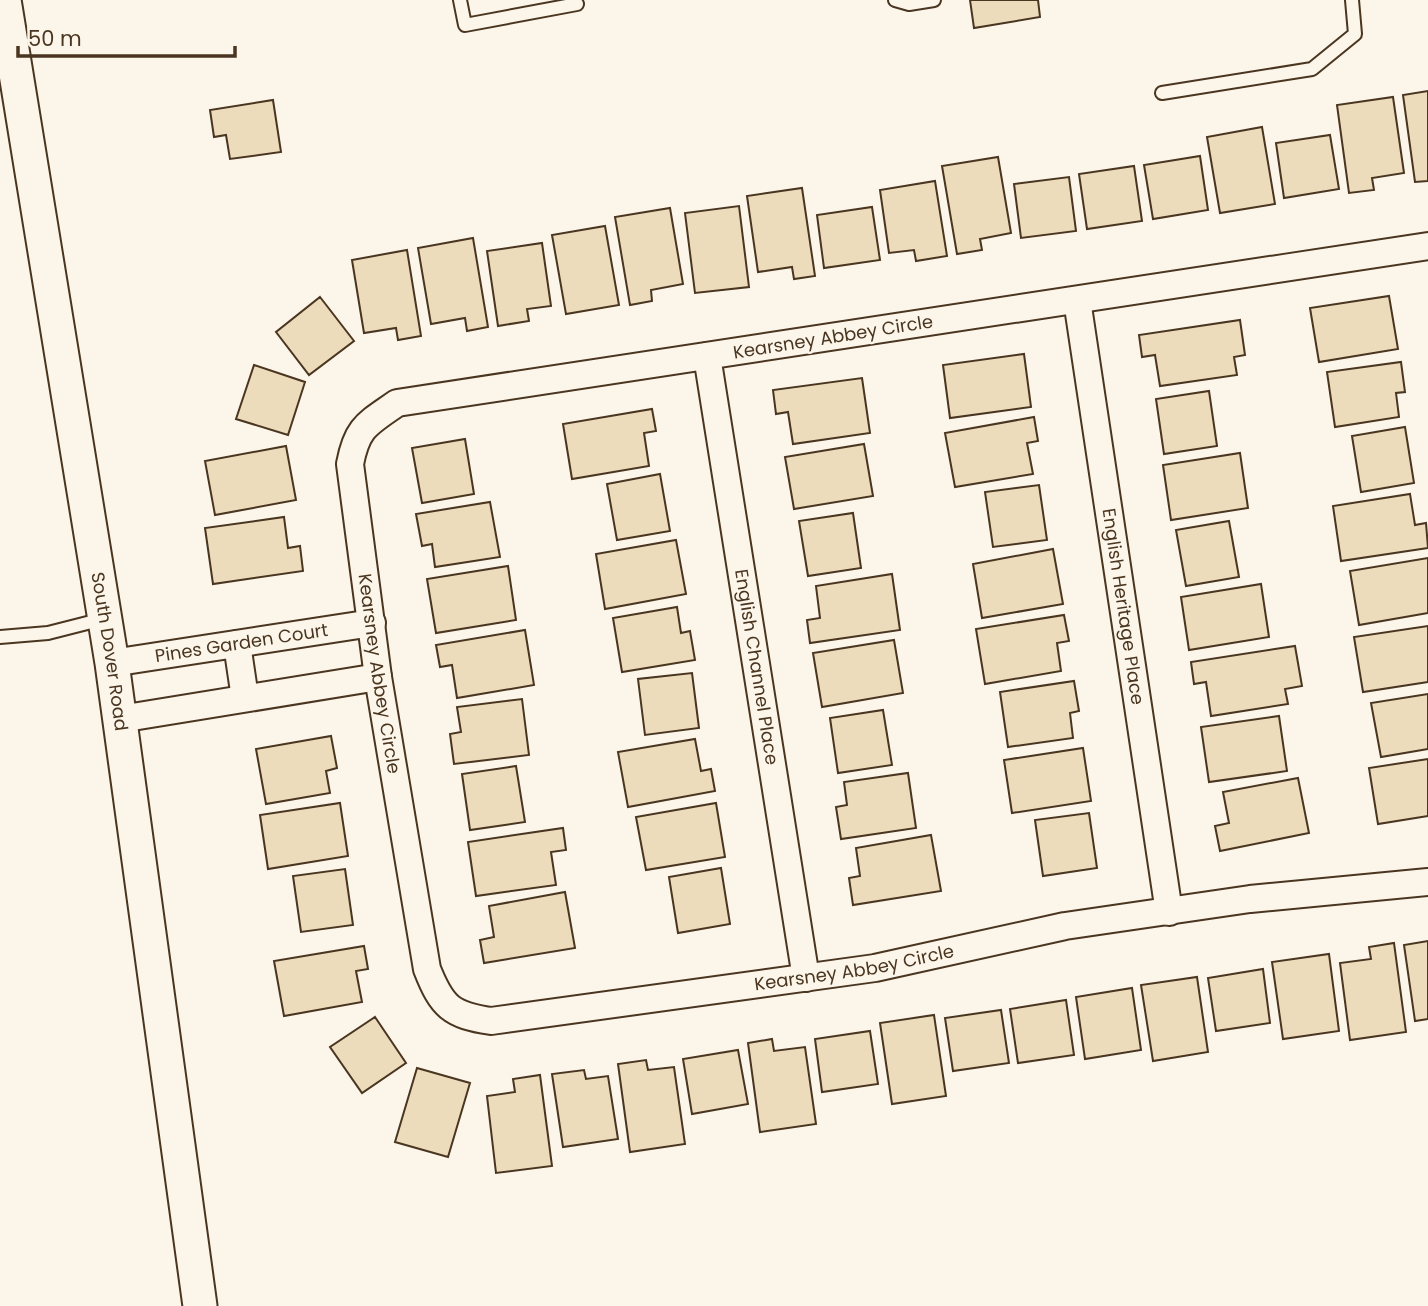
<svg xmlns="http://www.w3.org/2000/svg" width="1428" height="1306" font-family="Poppins,sans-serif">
<rect width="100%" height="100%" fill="#fbf6e9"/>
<path fill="#ecdcbc" stroke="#4a3520" stroke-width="2" d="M 970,0 L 1038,0 L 1040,17 L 974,28 Z
M 1428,91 L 1428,181 L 1415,182 L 1403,95 Z
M 1393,97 L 1404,173 L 1372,178 L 1374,190 L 1349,193 L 1337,105 Z
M 273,100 L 281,152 L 230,159 L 226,135 L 214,137 L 210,110 Z
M 1262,127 L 1275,204 L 1220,213 L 1207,137 Z
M 1330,135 L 1339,189 L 1284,198 L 1276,143 Z
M 1200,156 L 1208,210 L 1153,219 L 1144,165 Z
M 998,157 L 1011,233 L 980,239 L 982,250 L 957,254 L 942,166 Z
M 1134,166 L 1142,221 L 1087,229 L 1079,174 Z
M 1069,177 L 1076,231 L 1021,238 L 1014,184 Z
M 935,181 L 947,256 L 916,261 L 914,250 L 889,253 L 880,190 Z
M 802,188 L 815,276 L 794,279 L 792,267 L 758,272 L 747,196 Z
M 739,206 L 749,287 L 695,293 L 685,213 Z
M 872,207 L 880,260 L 824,268 L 817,215 Z
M 670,208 L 683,284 L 651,290 L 652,301 L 630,305 L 615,217 Z
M 605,226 L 619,305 L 566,314 L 552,235 Z
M 473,238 L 488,327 L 467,331 L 465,318 L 431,324 L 418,248 Z
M 542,243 L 551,306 L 527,309 L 529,321 L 498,326 L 487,251 Z
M 407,250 L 421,336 L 398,340 L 396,328 L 364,333 L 352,260 Z
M 1389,296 L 1398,349 L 1319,362 L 1310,308 Z
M 320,297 L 354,341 L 309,375 L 276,332 Z
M 1240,320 L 1245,355 L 1234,357 L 1237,375 L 1160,386 L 1155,355 L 1142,357 L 1139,335 Z
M 1024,354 L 1031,407 L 950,418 L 943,365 Z
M 1401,362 L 1405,392 L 1396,393 L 1399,417 L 1335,427 L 1327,372 Z
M 254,365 L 305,382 L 288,435 L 236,419 Z
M 862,378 L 870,433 L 793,444 L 788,412 L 776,414 L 773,390 Z
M 1209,391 L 1217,446 L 1164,454 L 1156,399 Z
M 652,409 L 656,431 L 644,433 L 649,466 L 572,479 L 563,424 Z
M 1034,417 L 1038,441 L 1027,443 L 1033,474 L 955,487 L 945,433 Z
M 1405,427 L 1414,483 L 1361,492 L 1352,436 Z
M 465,439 L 474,494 L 422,503 L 412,448 Z
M 864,444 L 873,496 L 794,509 L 785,457 Z
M 286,446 L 296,500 L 215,515 L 205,461 Z
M 1240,453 L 1248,508 L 1171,520 L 1163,465 Z
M 660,474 L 670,531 L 617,540 L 607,484 Z
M 1039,485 L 1047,540 L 993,547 L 985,492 Z
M 1410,494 L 1415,525 L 1426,523 L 1428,548 L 1341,561 L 1333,506 Z
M 490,502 L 500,557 L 435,567 L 432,544 L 422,546 L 416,514 Z
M 853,513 L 861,568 L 808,576 L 799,521 Z
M 284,517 L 288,548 L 300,546 L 303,571 L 213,584 L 205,528 Z
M 1229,521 L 1239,577 L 1186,586 L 1176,530 Z
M 676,540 L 686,594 L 605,609 L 596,554 Z
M 1053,549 L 1063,604 L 982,618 L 973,564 Z
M 1428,558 L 1428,613 L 1359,625 L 1350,571 Z
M 508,566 L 516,620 L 436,633 L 427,579 Z
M 892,574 L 900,630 L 810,643 L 807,620 L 820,618 L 816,586 Z
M 1261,584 L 1269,637 L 1189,650 L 1181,597 Z
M 677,607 L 681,633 L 690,631 L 695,660 L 622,672 L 613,618 Z
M 1064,615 L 1069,641 L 1057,643 L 1061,671 L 985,684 L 976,629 Z
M 1428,626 L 1428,682 L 1363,692 L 1354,637 Z
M 525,630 L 534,685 L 457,698 L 452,665 L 440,667 L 436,645 Z
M 894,640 L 903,693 L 822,707 L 813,653 Z
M 1295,646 L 1302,686 L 1285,689 L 1288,704 L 1211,716 L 1206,682 L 1194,684 L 1191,662 Z
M 692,673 L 699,728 L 645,735 L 638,679 Z
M 1074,681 L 1079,711 L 1070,713 L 1073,738 L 1008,747 L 1000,692 Z
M 1428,694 L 1428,749 L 1381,757 L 1371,703 Z
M 522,699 L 529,755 L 454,764 L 450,734 L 461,732 L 457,707 Z
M 883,710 L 892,765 L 838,773 L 830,718 Z
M 1279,716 L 1287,771 L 1209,782 L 1201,727 Z
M 331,736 L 337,768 L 326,771 L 330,793 L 266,804 L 256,749 Z
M 695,739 L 701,771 L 711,769 L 715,791 L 628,807 L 618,752 Z
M 1083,748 L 1091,801 L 1012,813 L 1004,760 Z
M 1428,759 L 1428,816 L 1378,824 L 1369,768 Z
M 516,766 L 525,822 L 470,830 L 462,774 Z
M 908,773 L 916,828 L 841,839 L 836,807 L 847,805 L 844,782 Z
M 1298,778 L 1309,833 L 1220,851 L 1215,826 L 1229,823 L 1223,792 Z
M 340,803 L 348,856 L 268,869 L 260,815 Z
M 716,803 L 725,857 L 646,870 L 636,817 Z
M 1089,813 L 1097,868 L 1043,876 L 1035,820 Z
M 563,828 L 566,850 L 551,852 L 556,885 L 476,896 L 468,842 Z
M 931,835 L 941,891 L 853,905 L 849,878 L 860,876 L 856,848 Z
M 721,868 L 730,924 L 678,933 L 669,877 Z
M 345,869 L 353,925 L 301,932 L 293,876 Z
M 565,892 L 575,948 L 484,963 L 480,940 L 494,937 L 489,906 Z
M 1428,941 L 1428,1019 L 1415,1021 L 1404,945 Z
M 1394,943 L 1406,1032 L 1350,1040 L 1340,963 L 1371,959 L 1369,947 Z
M 364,946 L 368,969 L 356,971 L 362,1002 L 284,1016 L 274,961 Z
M 1329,954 L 1339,1031 L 1283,1039 L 1272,962 Z
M 1263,969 L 1270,1023 L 1216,1031 L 1208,978 Z
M 1197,977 L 1208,1052 L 1153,1061 L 1141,985 Z
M 1132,988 L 1141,1050 L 1085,1059 L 1076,997 Z
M 1066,1000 L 1074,1055 L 1018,1063 L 1010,1009 Z
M 1001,1010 L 1009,1063 L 953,1071 L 945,1018 Z
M 934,1015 L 946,1096 L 892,1104 L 880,1023 Z
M 375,1017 L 406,1063 L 362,1093 L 330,1047 Z
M 870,1031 L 878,1084 L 822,1092 L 815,1039 Z
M 772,1039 L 774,1051 L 805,1047 L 816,1124 L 760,1132 L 748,1043 Z
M 738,1050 L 748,1104 L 692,1114 L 683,1059 Z
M 646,1060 L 648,1070 L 674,1067 L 685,1144 L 630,1152 L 618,1064 Z
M 417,1068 L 470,1083 L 448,1157 L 395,1142 Z
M 584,1070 L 586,1079 L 608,1076 L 618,1139 L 563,1147 L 552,1074 Z
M 540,1075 L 552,1166 L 496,1173 L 487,1096 L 515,1092 L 513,1079 Z"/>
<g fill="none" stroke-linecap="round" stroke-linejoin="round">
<g stroke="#4a3520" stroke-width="16">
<path id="service" d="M 460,0 L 465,25 L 577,4
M 895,0 L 909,4 L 934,0
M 1162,93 L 1312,69 L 1355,34 L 1352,0
M 0,637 L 48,633 L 103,619"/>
</g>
<g stroke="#4a3520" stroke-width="30">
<g id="minor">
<path id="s1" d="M 1428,246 L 397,403 C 367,424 357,427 350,464 L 378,677 L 427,969 C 442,1007 451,1015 491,1021 L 875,968 L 1065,926 L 1250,899 L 1428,882"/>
<path id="s2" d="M 1077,300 L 1169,912"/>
<path id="s3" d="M 707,356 L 806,978"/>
<path d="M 237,644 L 245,698"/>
<path id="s4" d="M 112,663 L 372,623"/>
<path d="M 120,719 L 378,677"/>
</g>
</g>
<g stroke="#4a3520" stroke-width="37">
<g id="tertiary">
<path id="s5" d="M 4,0 L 112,663 L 200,1306"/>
</g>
</g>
<use href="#service" stroke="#fbf6e9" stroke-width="12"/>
<use href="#minor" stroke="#fbf6e9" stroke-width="26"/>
<use href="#tertiary" stroke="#fbf6e9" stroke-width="33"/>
</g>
<g text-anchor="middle" stroke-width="5" stroke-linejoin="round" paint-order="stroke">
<g font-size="18" fill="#4a3520" stroke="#fbf6e9">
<text transform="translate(833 337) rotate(-9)" y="6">Kearsney Abbey Circle</text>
<text dy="6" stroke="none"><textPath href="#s2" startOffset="310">English Heritage Place</textPath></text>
<text dy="6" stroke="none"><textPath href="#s4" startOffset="131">Pines Garden Court</textPath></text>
<text dy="6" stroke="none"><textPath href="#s5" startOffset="660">South Dover Road</textPath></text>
<text dy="6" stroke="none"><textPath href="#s3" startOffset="315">English Channel Place</textPath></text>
<text dy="6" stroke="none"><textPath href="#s1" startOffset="1335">Kearsney Abbey Circle</textPath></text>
<text dy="6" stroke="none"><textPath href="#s1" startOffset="2090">Kearsney Abbey Circle</textPath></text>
</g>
</g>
<path d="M18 46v10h217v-10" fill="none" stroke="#4a3520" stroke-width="3.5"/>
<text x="28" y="46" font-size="21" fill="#4a3520" stroke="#fbf6e9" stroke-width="5" paint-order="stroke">50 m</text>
</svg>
